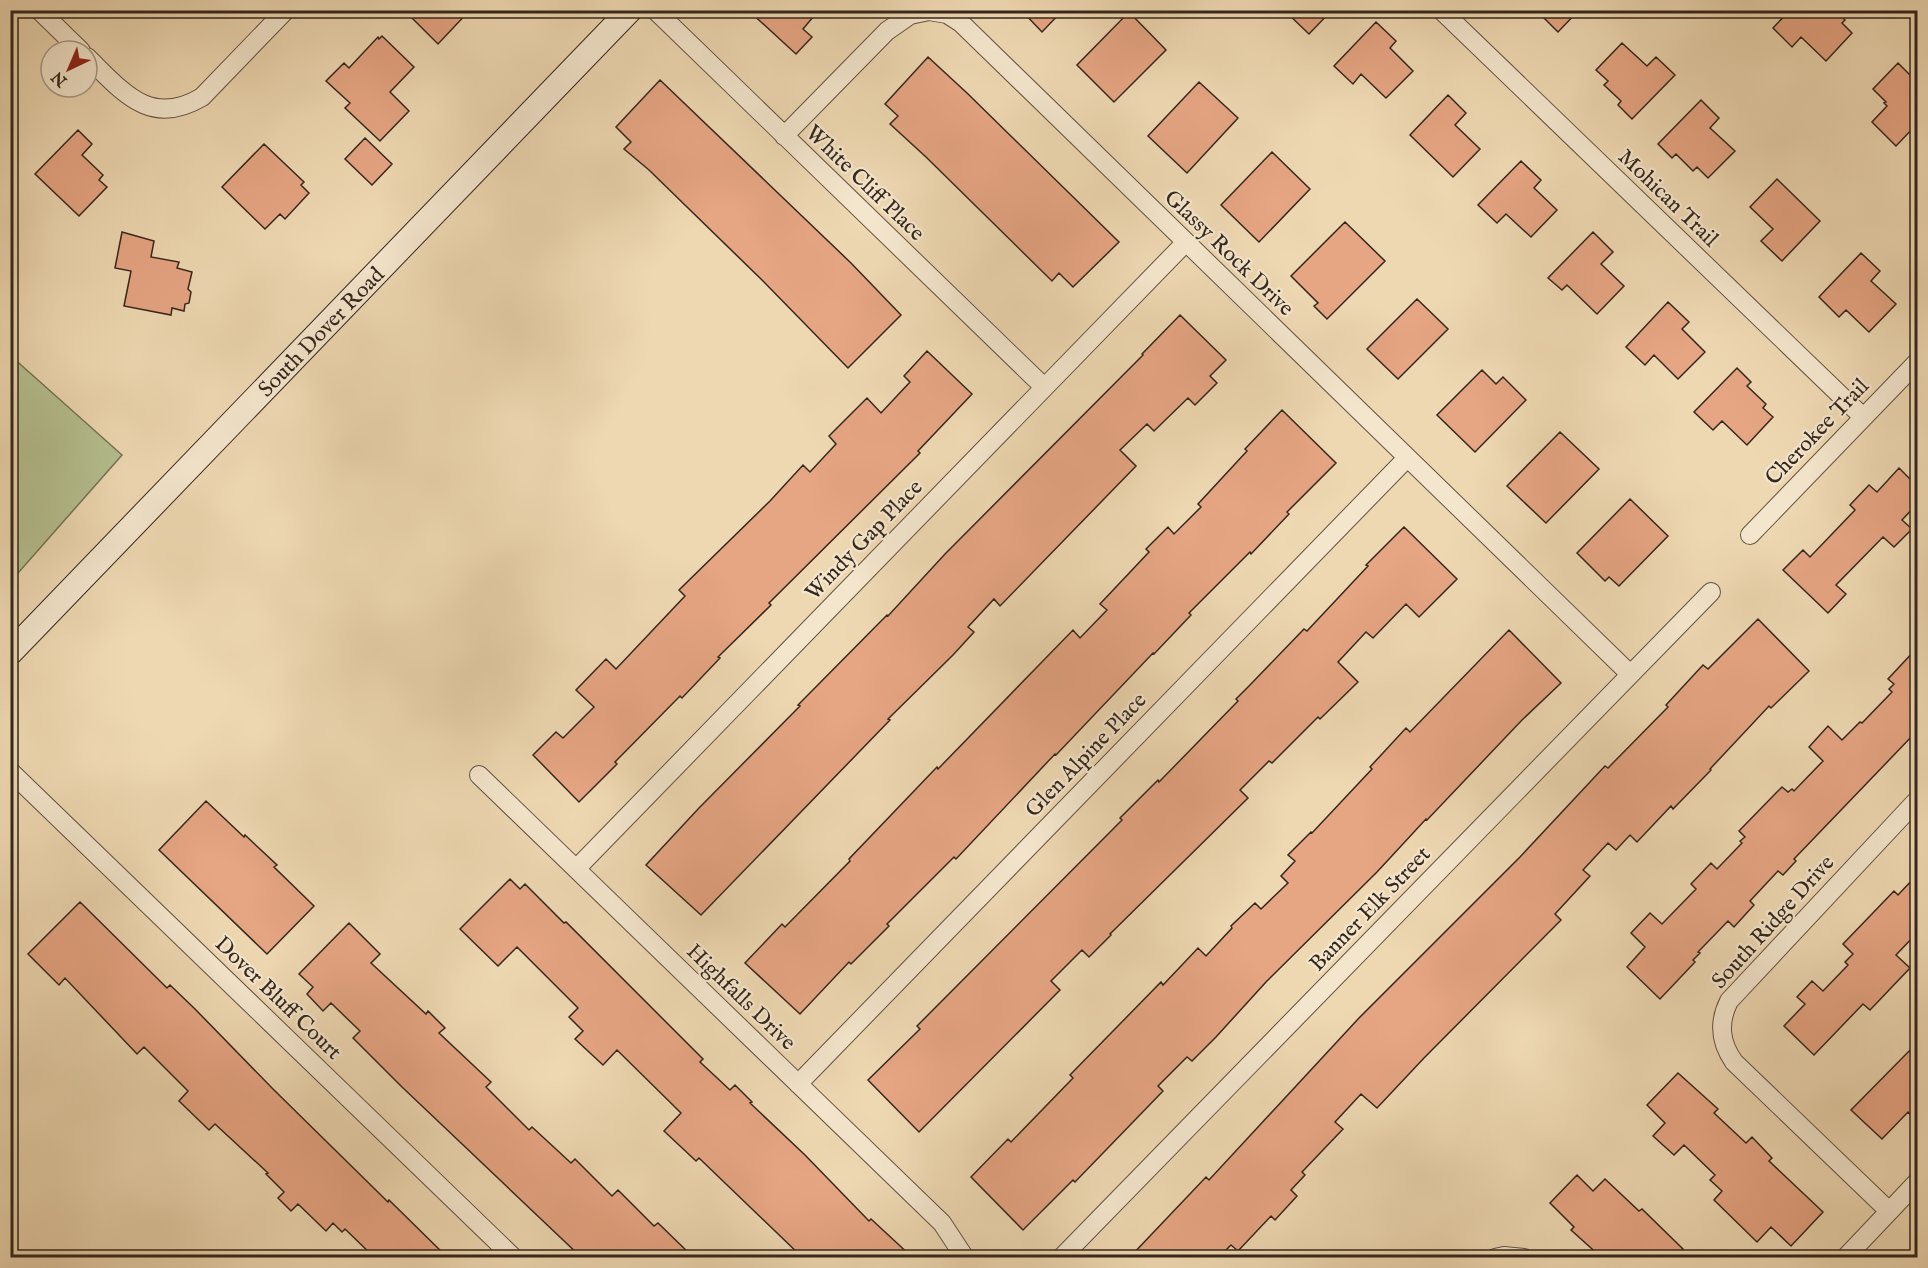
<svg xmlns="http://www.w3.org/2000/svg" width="1928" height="1268" font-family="'IM FELL English',serif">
<rect width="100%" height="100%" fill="#eed8b2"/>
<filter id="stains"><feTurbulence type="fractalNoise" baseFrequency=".00333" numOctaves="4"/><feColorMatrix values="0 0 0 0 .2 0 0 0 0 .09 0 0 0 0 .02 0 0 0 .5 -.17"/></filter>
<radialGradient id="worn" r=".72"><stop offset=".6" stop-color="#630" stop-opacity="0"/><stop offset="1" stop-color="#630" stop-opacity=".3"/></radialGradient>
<path fill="#b5bf8f" stroke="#747356" stroke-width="1.5" d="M 11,356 L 122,455 L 11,581 Z"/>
<path fill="#e6a583" stroke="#34271d" stroke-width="1.5" d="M 404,10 L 470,10 L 438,44 Z
M 748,10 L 819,10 L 803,29 L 812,37 L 796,54 Z
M 1021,10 L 1063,10 L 1042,32 Z
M 1284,10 L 1332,10 L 1309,34 Z
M 1536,10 L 1579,10 L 1558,32 Z
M 1790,10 L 1836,10 L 1845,20 L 1842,23 L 1852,33 L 1826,61 L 1801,37 L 1792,47 L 1773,28 Z
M 1129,12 L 1166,50 L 1114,102 L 1077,65 Z
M 1376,22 L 1396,41 L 1390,48 L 1413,71 L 1386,98 L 1361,74 L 1353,84 L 1334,66 Z
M 382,36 L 414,67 L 390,92 L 409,111 L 380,141 L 345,108 L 350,103 L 326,81 L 344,63 L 349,68 L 378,37 L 379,39 Z
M 1622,43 L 1647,66 L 1656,57 L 1675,75 L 1632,119 L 1618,105 L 1621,101 L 1604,85 L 1608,81 L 1596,70 Z
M 928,57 L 967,93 L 1119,242 L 1073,287 L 1059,273 L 1052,281 L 926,157 L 890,124 L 898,116 L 885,104 Z
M 1898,63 L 1917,82 L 1917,124 L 1896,146 L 1872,122 L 1887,106 L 1884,103 L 1886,102 L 1873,89 Z
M 660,80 L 851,263 L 901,315 L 848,368 L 762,280 L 649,170 L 624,149 L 631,142 L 616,127 Z
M 1199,82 L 1238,118 L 1187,173 L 1148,136 Z
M 1448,95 L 1466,113 L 1455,125 L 1480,149 L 1453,177 L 1410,135 Z
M 1701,100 L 1719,118 L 1710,128 L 1735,151 L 1708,178 L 1697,167 L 1693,171 L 1676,154 L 1672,158 L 1658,144 Z
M 78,130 L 92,144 L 82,155 L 103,175 L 99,180 L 107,187 L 79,216 L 35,174 Z
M 365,138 L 392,164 L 372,185 L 345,159 Z
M 264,144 L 304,182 L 301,185 L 309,193 L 285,219 L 280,214 L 265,229 L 222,187 Z
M 1272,152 L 1310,189 L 1259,242 L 1221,205 Z
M 1521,161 L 1541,180 L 1534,188 L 1557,210 L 1531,237 L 1506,214 L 1497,223 L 1478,205 Z
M 1777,179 L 1820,221 L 1782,261 L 1761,241 L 1773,229 L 1750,207 Z
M 1345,222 L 1385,261 L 1327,319 L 1314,306 L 1318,303 L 1291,276 Z
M 122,232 L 154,241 L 151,257 L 179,262 L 177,268 L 192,272 L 188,289 L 191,292 L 189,303 L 185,304 L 184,311 L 172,308 L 171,315 L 124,306 L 131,271 L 115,268 Z
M 1593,232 L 1613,252 L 1601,264 L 1624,286 L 1597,314 L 1567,285 L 1562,290 L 1548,278 Z
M 1861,253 L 1880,271 L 1871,281 L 1896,304 L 1869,332 L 1846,310 L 1839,317 L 1819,297 Z
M 1417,299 L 1448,329 L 1398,379 L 1367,349 Z
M 1668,302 L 1689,322 L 1682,329 L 1705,352 L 1678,379 L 1654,355 L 1645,365 L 1626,347 Z
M 1180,315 L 1226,360 L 1210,376 L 1217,383 L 1195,405 L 1188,398 L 1154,431 L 1147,424 L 1120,450 L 1136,466 L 1000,606 L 994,599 L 968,627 L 974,632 L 953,655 L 888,719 L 890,720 L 701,915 L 646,865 L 699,808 L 800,706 L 798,705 L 887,615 L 888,616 L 945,554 L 1143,355 L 1142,354 Z
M 927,351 L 972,394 L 918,451 L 920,453 L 769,603 L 771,605 L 718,657 L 720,658 L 682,698 L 680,696 L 615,762 L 617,764 L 579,802 L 533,755 L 556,732 L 563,738 L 594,707 L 576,690 L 606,659 L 616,669 L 685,596 L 679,590 L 770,501 L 803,465 L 810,472 L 836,444 L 829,436 L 867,398 L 881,413 L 910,382 L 904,376 Z
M 1737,368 L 1751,382 L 1747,386 L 1766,404 L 1763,408 L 1773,417 L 1747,445 L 1722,421 L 1713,430 L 1694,412 Z
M 1482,370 L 1496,384 L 1503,377 L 1526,400 L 1475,452 L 1437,415 Z
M 1282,410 L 1336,463 L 1287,512 L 1289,514 L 1251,554 L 1250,552 L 1189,613 L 1191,615 L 1154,654 L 1153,653 L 1056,755 L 1055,754 L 956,859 L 954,857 L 887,924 L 889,926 L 851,964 L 849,962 L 800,1014 L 745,963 L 782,924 L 785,927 L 850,861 L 849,859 L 937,767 L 938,769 L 1073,630 L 1080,638 L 1107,610 L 1100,604 L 1149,552 L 1146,549 L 1168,527 L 1174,534 L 1201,507 L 1198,504 L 1247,451 L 1245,449 Z
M 1560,432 L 1599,469 L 1546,523 L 1507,486 Z
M 1899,468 L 1917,486 L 1917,504 L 1902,520 L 1912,529 L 1894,547 L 1883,537 L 1836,585 L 1846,594 L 1828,613 L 1783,570 L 1803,550 L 1810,557 L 1855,510 L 1850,505 L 1869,485 L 1877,492 Z
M 1630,499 L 1668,536 L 1619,586 L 1609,577 L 1605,581 L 1577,553 Z
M 1404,527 L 1457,579 L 1419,617 L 1406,604 L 1373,638 L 1366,632 L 1338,662 L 1358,682 L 1320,719 L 1318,717 L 1272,763 L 1269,761 L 1240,790 L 1248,798 L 1110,934 L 1111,935 L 1089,957 L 1082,950 L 1051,981 L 1060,990 L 919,1132 L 868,1080 L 920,1029 L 917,1026 L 1122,820 L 1120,818 L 1158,780 L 1159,782 L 1238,701 L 1236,699 L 1249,686 L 1304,629 L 1307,631 L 1368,566 L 1366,565 Z
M 1758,619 L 1809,671 L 1771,708 L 1769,706 L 1710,769 L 1711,770 L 1673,809 L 1671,806 L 1637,842 L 1630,835 L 1616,850 L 1608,843 L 1583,870 L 1590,876 L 1555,914 L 1561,920 L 1424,1058 L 1377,1108 L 1361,1094 L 1335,1122 L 1343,1129 L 1302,1172 L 1305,1175 L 1291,1190 L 1297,1196 L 1275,1220 L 1271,1216 L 1238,1251 L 1231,1245 L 1219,1257 L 1130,1257 L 1206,1177 L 1209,1180 L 1359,1018 L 1520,857 L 1605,766 L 1608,768 L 1668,707 L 1666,705 L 1703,665 L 1708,669 Z
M 1509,630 L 1561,683 L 1522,720 L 1427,820 L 1426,819 L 1377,872 L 1266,982 L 1216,1037 L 1192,1061 L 1187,1057 L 1158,1086 L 1163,1091 L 1075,1182 L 1073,1180 L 1023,1230 L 971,1177 L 1008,1139 L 1011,1142 L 1073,1078 L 1070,1075 L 1161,982 L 1163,985 L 1198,948 L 1206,956 L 1232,928 L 1231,926 L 1255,903 L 1261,909 L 1288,883 L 1281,876 L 1295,861 L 1288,855 L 1311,832 L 1312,833 L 1372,769 L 1370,767 L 1406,728 L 1410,732 Z
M 1917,648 L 1917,723 L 1913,728 L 1916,732 L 1794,859 L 1796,861 L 1783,875 L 1778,871 L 1750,901 L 1754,905 L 1734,927 L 1728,921 L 1698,952 L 1700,953 L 1693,960 L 1695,962 L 1660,999 L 1627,967 L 1645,947 L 1631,933 L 1650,913 L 1662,924 L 1696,889 L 1691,884 L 1711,863 L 1717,869 L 1742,843 L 1740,841 L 1745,837 L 1739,831 L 1775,794 L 1782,787 L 1788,792 L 1792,789 L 1794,791 L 1823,761 L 1809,747 L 1828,726 L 1842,740 L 1860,722 L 1862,723 L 1892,692 L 1889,689 L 1894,684 L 1888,679 Z
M 206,801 L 244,837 L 245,835 L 277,865 L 274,867 L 314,906 L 267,954 L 159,850 Z
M 1917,875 L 1917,933 L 1896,955 L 1910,968 L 1870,1010 L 1863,1004 L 1814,1055 L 1784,1026 L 1805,1004 L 1797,997 L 1812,981 L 1823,991 L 1848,965 L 1845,962 L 1853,954 L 1843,944 L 1894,891 L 1898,895 Z
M 510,879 L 520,889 L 525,884 L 564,923 L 566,922 L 703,1059 L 700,1062 L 730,1090 L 735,1085 L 752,1102 L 750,1103 L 805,1155 L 869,1221 L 871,1219 L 912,1257 L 802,1257 L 699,1158 L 696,1161 L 664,1131 L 681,1113 L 617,1050 L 603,1065 L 575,1039 L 583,1031 L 569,1017 L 578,1008 L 517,947 L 498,966 L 460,929 Z
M 80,902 L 167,988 L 170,985 L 195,1009 L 273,1089 L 388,1202 L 389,1200 L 447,1257 L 374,1257 L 345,1229 L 342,1232 L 333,1223 L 326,1231 L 298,1204 L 291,1211 L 278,1198 L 284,1192 L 266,1174 L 268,1173 L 215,1124 L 209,1130 L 179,1101 L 188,1091 L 144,1047 L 137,1054 L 65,978 L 59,985 L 28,954 Z
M 349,923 L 380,954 L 371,963 L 426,1014 L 428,1011 L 445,1028 L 439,1033 L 491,1082 L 486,1087 L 529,1130 L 532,1127 L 571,1163 L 575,1159 L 612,1196 L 618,1190 L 654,1226 L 658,1223 L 693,1257 L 581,1257 L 402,1087 L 353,1038 L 360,1031 L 331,1003 L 323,1011 L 307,994 L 313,987 L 299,974 Z
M 1917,1043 L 1917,1122 L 1908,1112 L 1882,1139 L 1851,1110 Z
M 1678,1073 L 1718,1109 L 1714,1113 L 1746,1143 L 1752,1137 L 1772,1158 L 1769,1161 L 1823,1212 L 1791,1246 L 1771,1227 L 1757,1242 L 1714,1200 L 1722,1191 L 1710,1180 L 1715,1175 L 1684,1145 L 1674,1155 L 1653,1136 L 1665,1123 L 1647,1105 Z
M 1577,1175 L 1593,1191 L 1605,1179 L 1639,1211 L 1642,1209 L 1683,1249 L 1675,1257 L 1601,1257 L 1571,1230 L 1574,1227 L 1550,1203 Z"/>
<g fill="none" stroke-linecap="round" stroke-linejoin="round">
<g stroke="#625342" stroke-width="20">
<path id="street" d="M 39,10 L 81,51
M 655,10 L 1044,387
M 1441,10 L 1863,417
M 87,57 C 123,92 150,128 202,97 L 286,10
M 784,136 L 887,31 L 910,15 L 929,11 L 947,14 L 961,23 L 1630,674
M 1750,535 L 1918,361
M 10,771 L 514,1258
M 479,775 L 942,1223 L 965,1258
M 576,869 L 1186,242
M 798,1084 L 1407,458
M 1889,1211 L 1734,1062 C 1720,1042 1718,1023 1729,1001 L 1918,799
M 1061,1258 L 1711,592
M 1495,1258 L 1504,1256 L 1524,1258
M 1845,1258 L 1918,1181"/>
</g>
<g stroke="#34271d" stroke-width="26">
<g id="secondary">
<path id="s1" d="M 10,653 L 630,10"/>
</g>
</g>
<use href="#street" stroke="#f4e6cd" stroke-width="18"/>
<use href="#secondary" stroke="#f4e6cd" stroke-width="24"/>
</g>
<g text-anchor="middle" stroke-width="4.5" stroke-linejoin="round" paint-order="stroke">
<g font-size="22" fill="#34271d" stroke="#f4e6cd">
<text transform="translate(866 182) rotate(44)" y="8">White Cliff Place</text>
<text transform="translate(1669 197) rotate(44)" y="8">Mohican Trail</text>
<text transform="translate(1230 252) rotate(44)" y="8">Glassy Rock Drive</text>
<text dy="8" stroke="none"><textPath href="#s1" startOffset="447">South Dover Road</textPath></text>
<text transform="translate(1816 431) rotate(-46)" y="8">Cherokee Trail</text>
<text transform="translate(863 539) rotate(-46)" y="8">Windy Gap Place</text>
<text transform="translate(1085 754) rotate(-46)" y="8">Glen Alpine Place</text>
<text transform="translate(1369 908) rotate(-46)" y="8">Banner Elk Street</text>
<text transform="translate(1772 921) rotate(-48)" y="8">South Ridge Drive</text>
<text transform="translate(742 996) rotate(44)" y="8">Highfalls Drive</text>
<text transform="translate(279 997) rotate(44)" y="8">Dover Bluff Court</text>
</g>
</g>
<rect width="1928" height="1268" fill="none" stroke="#eed8b2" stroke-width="36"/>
<rect x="12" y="12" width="1904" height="1244" fill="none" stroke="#34271d" stroke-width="3"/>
<rect x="18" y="18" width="1892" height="1232" fill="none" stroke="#34271d" stroke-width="1.5"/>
<g transform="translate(69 69) rotate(224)"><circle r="28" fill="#f4e6cd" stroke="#a79a87" stroke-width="1.5"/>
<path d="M0-4.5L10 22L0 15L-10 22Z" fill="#8f2418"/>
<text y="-9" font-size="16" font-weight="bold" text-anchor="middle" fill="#34271d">N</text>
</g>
<rect width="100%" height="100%" filter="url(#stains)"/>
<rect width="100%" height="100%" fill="url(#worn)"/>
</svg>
